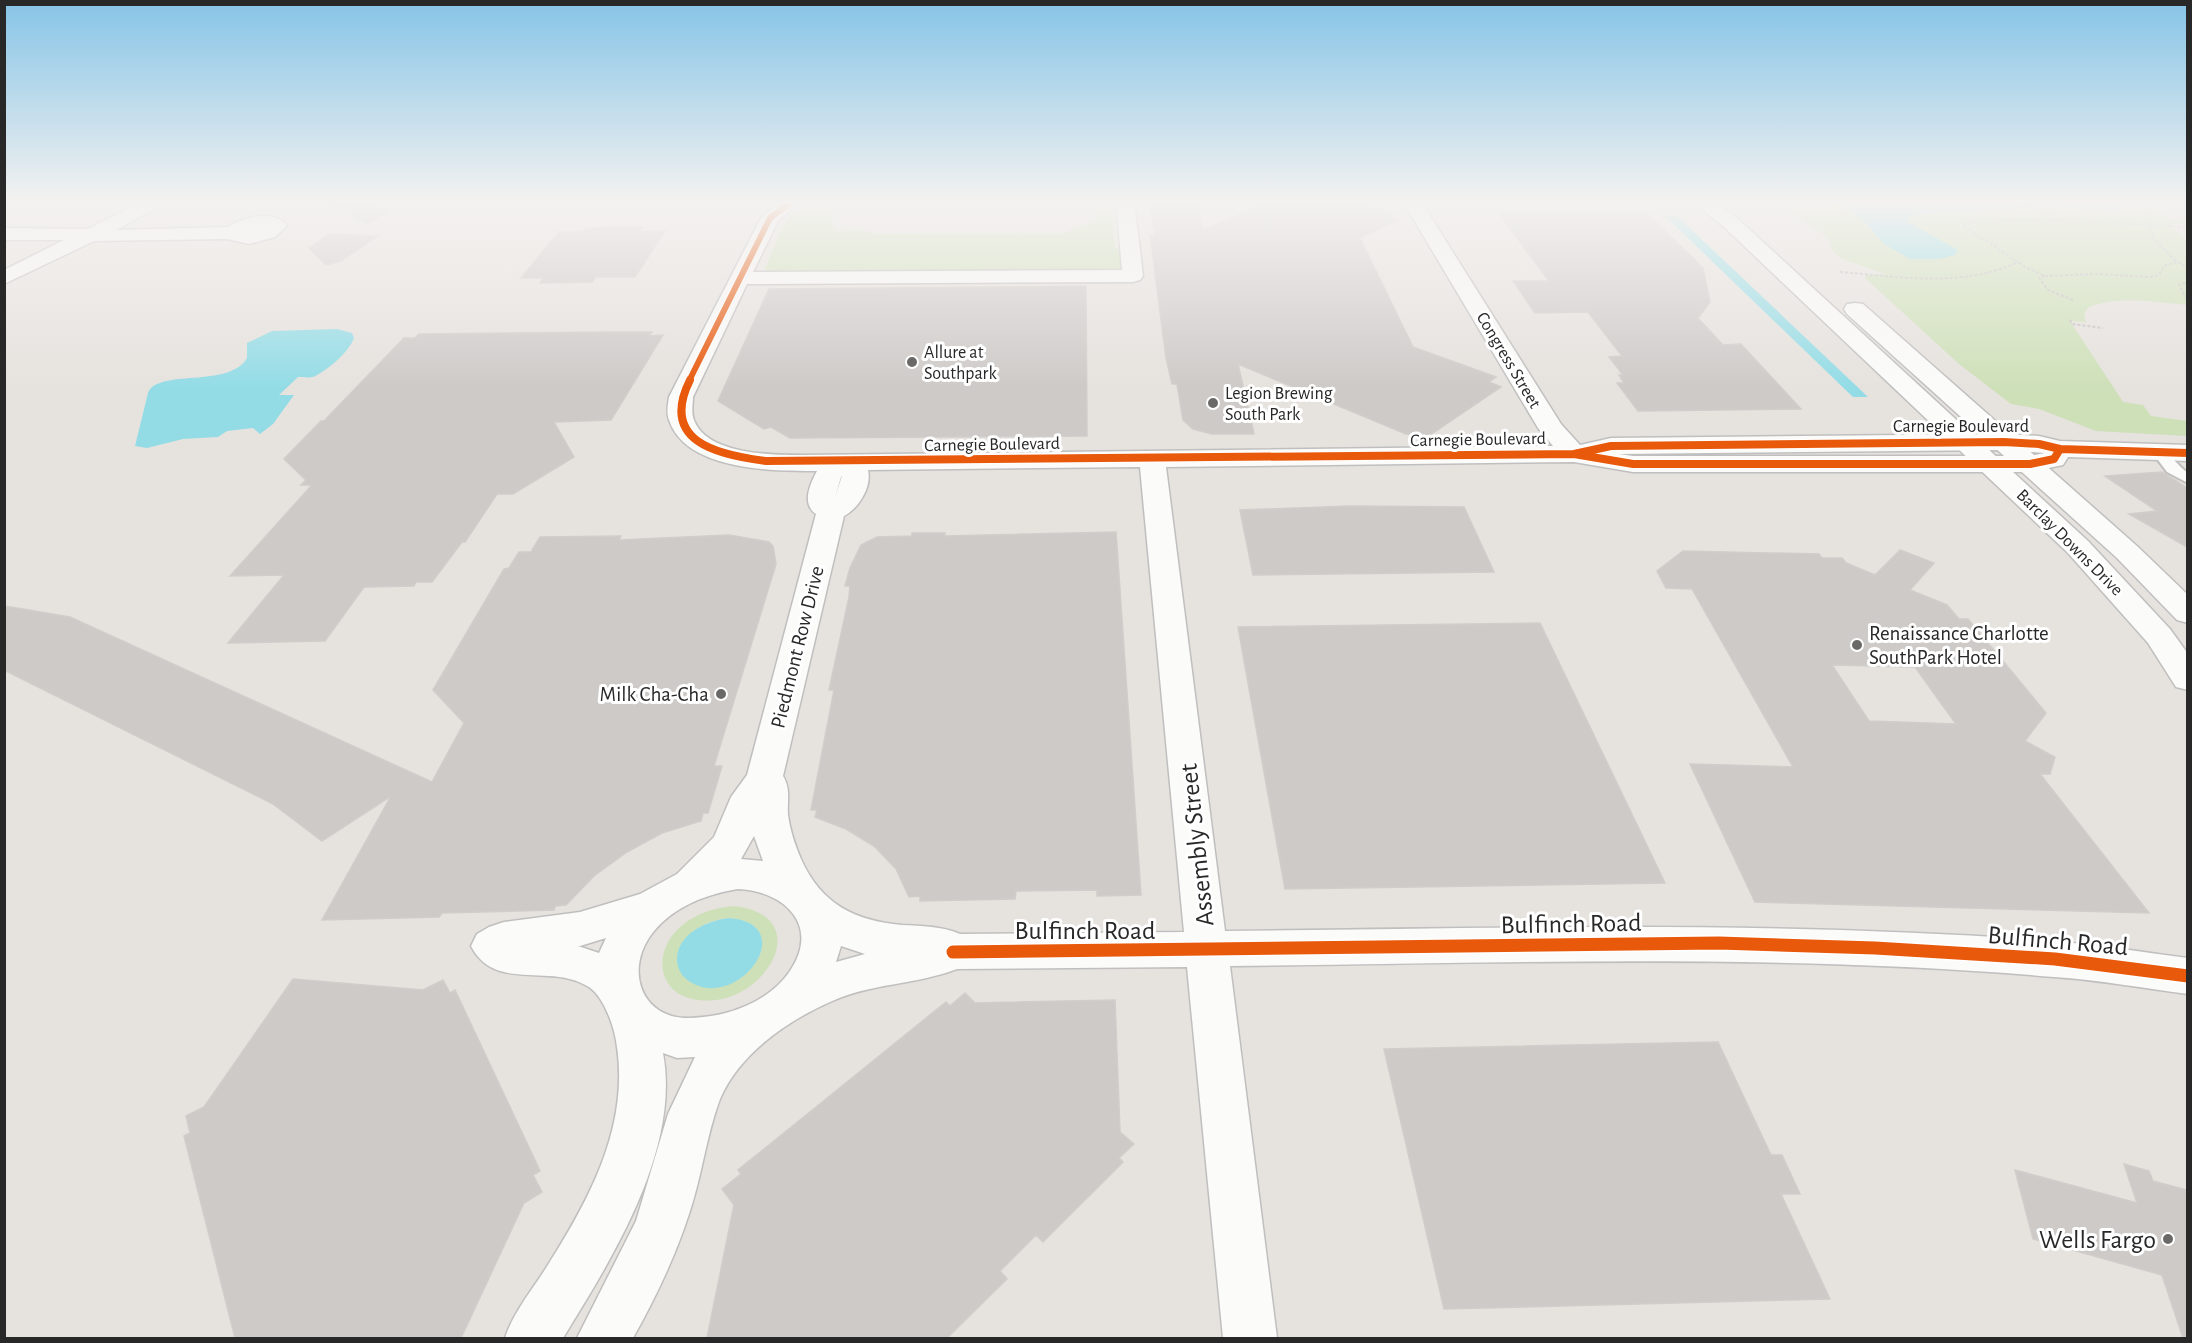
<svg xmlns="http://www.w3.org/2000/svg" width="2192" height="1343" font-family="'Alegreya Sans',sans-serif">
<rect width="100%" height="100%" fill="#e6e2de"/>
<path fill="#cee0b8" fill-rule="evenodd" d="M 816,200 L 1072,200 L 1071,206 L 1061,205 L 1058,202 L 852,203 L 852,208 L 832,211 L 834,231 L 864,230 L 877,234 L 1063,233 L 1096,221 L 1094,200 L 1111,200 L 1115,248 L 1122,250 L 1122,269 L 768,273 L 765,269 C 778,238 782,213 816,200 Z
M 1770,200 L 2149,200 L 2166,218 L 2180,220 L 2185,224 L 2171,224 L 2187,242 L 2187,305 C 2155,302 2121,295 2089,307 L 2084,314 L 2086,322 L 2070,321 L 2123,402 L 2143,405 L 2151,416 L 2187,421 L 2187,436 L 2096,431 L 2039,409 L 2011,404 L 1959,364 L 1865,278 L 1866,275 L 1885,274 L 1840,258 L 1832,250 L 1829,239 L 1818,230 Z
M 733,906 C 822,915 761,1014 693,999 C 656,991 654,951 679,928 C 694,914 713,908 733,906 ZM 728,918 C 774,921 769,958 738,980 L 677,959 C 684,933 703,921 728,918 Z"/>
<path fill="#93dce6" d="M 1830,200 L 2118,200 L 2122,208 L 2117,211 L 2048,207 L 1918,214 L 1910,217 L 1908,222 L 1958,250 L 1955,255 L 1939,259 L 1910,259 L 1884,244 L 1863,220 Z
M 1665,216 L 1677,216 L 1868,397 L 1853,397 Z
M 337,329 L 352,333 L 354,338 C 349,352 327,371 313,377 C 309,378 302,377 298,377 L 279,395 L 294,395 L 273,424 L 260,434 L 253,428 L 227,431 L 218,437 L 183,439 L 147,448 L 135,446 L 148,393 C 158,368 229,389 247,358 L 247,343 L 272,331 Z
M 728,918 C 802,923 740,1010 692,983 C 683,978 678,971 677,961 C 676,934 707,921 728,918 Z"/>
<path fill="#cdcac8" stroke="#d1cdca" stroke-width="1.5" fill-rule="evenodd" d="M 319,200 L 367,200 L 389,211 L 368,224 Z
M 1149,200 L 1196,200 L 1203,230 L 1273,200 L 1348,200 L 1395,214 L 1389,217 L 1398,220 L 1360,238 L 1413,347 L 1496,377 L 1489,382 L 1501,387 L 1430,435 L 1406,434 L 1238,364 L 1254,434 L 1212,434 L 1193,429 L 1183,420 L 1177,384 L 1172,384 L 1166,358 L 1150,235 L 1155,235 Z
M 1644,210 L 1703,268 L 1710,302 L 1698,318 L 1723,345 L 1741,344 L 1801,409 L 1638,411 L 1617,383 L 1624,383 L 1619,375 L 1623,375 L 1609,357 L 1622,356 L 1588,312 L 1535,313 L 1513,281 L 1549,281 L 1497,211 Z
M 643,227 L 639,232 L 665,231 L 635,277 L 596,277 L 592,282 L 540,283 L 544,278 L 521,278 L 559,232 L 583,232 L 586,228 Z
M 329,234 L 378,236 L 341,261 L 326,265 L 309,248 Z
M 1086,286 L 1087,436 L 790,438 L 771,427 L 764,429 L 718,401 L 769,289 Z
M 610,332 L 652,332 L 649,336 L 663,335 L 611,420 L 554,422 L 574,457 L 513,494 L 497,494 L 465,542 L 462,542 L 432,582 L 416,582 L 414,586 L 364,587 L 325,641 L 228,643 L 284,575 L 230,576 L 312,485 L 301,485 L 306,480 L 284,459 L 321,421 L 324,421 L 404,338 L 415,338 L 419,334 Z
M 2162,472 L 2187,488 L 2187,547 L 2129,514 L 2157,511 L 2105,476 Z
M 1351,506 L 1464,507 L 1494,572 L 1253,575 L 1240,510 Z
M 1116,532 L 1141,895 L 1097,896 L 1097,890 L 1016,891 L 1015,899 L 920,901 L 920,896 L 909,897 L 896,869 L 874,846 L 846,829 L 815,817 L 817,810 L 811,810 L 834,690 L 829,690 L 849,597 L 850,586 L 845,586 L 850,568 L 861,545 L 877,537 L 912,536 L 912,533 L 945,533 L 945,536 Z
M 729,535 L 769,542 L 773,546 L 776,564 L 714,766 L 722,766 L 708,813 L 703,813 L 701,821 L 662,833 L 627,852 L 594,876 L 566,905 L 555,906 L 554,910 L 442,913 L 439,917 L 322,920 L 391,796 L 322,841 L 273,804 L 4,670 L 4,606 L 70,617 L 432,782 L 464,723 L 433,690 L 504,569 L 509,568 L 519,552 L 531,552 L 540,537 L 621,536 L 619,540 Z
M 1900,550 L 1934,563 L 1910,590 L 1947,605 L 1959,619 L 1968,619 L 2046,713 L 2025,741 L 2055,757 L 2050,774 L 2040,774 L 2149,913 L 1755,902 L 1690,764 L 1793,767 L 1692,589 L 1666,588 L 1657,571 L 1683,551 L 1819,554 L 1822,558 L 1842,558 L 1846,563 L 1875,575 ZM 1832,665 L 1915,667 L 1956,724 L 1869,721 Z
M 1540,623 L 1665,883 L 1285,889 L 1238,627 Z
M 293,979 L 423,990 L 443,980 L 450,993 L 455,990 L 540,1171 L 533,1175 L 542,1192 L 524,1203 L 461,1338 L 235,1338 L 184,1136 L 190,1133 L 186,1116 L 204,1107 Z
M 965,993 L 975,1003 L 1115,1000 L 1120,1132 L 1134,1144 L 1119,1158 L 1123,1162 L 1043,1242 L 1036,1235 L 1000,1271 L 1007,1279 L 947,1338 L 707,1338 L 734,1205 L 722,1189 L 741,1174 L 738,1170 L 946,1002 L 950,1006 Z
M 1718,1042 L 1771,1155 L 1782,1155 L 1800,1194 L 1781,1194 L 1830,1299 L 1444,1309 L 1384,1049 Z
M 2124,1164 L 2149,1171 L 2153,1181 L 2187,1190 L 2187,1338 L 2183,1338 L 2162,1275 L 2033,1239 L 2015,1170 L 2137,1203 Z"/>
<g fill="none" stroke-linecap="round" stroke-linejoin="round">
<g stroke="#c0bfbf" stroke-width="4">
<path id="service" d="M 2159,448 C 2170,452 2177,466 2188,473 L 2188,483 L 2167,472 L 2152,452 Z"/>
</g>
<g stroke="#c0bfbf" stroke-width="3">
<path id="minor" d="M 147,200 L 170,200 L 116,230 L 228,227 C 242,217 276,209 287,226 L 275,237 L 249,244 L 227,239 L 94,241 L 4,284 L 4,270 L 64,240 L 4,240 L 4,228 L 87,229 Z
M 782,200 L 803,200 L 778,221 L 753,272 L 1122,270 L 1116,200 L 1134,200 L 1143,276 L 1140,280 L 1133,282 L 747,284 L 693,397 C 693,404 691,413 694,420 C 707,455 773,455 804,455 L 1553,446 L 1538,428 L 1402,200 L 1420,200 L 1561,424 L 1580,445 L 1611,438 L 2004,434 L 2039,436 L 2060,441 L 2188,445 L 2188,461 L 2068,457 L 2063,465 L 2030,472 L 1633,472 L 1574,462 L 1166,467 L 1225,931 C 1501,928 1777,920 2053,941 C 2098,945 2143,952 2188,958 L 2188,994 C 2143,988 2098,980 2054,977 C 1780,953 1504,963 1230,966 L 1277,1338 L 1223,1338 L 1187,967 L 957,969 C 916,985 870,983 830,1002 C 787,1021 739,1054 720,1099 C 706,1136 702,1176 689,1214 C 675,1257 655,1299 633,1338 L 577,1338 L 636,1221 L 668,1114 L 695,1057 L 677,1058 L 663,1053 C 681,1150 611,1260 563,1338 L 505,1338 C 513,1313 532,1290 546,1268 C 588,1202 629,1128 617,1047 C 615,1029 605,998 589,987 C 550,962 495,993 471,946 L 477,934 L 489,927 L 504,922 L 580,912 L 640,894 L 677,874 L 714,837 L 731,797 L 747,775 L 816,514 C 801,504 810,484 817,471 C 773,471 686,471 669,420 C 666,413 668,404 669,397 L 761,218 ZM 2004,450 L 2045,453 L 2030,456 L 1633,456 L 1619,454 ZM 1140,467 L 1184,932 L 960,934 C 941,926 923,926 902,925 C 855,921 821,904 801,859 C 795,845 790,830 788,815 C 787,800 791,789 783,776 L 844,516 C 859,508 872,487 868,470 ZM 842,476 L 835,497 L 841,477 ZM 754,836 L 763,861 L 741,859 ZM 738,889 C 784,891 821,925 790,971 C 768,1003 727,1017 690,1018 C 639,1019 624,967 654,931 C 675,906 707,894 738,889 ZM 606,938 L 599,953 L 578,946 L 580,946 ZM 841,946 L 865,954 L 836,962 Z"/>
</g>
<g stroke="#c0bfbf" stroke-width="3">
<path id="tertiary" d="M 1690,200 L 1711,200 L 1738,219 L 2088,541 L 2170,629 L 2188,654 L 2188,690 L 2176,687 L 2148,643 L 2068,553 L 1724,227 Z
M 1855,303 L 1863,304 L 2137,546 L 2188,595 L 2188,623 L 2177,620 L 2117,558 L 1847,314 L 1844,309 L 1847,304 Z"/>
</g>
<path stroke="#c3c2c2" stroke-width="2" stroke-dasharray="3 2" stroke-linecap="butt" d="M 1955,203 L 1954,212 L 1969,220
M 2014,203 L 2044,212 L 2057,220
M 2178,262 L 2188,268
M 1840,272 C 1900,277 1962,288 2018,262
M 2045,276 L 2097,274 L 2151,277 L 2159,275 L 2164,266 L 2177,262 L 2154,239 L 2147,210 L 2139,200
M 2187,299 L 2179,285 L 2188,282
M 2073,300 L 2048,290 L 2039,278 L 2045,276 L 2025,267 L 1963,225 L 1975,222 L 2033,220 L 2188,227
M 2070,320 L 2072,324 L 2103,328"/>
<use href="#service" fill="#fbfbfa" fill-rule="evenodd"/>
<use href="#minor" fill="#fbfbfa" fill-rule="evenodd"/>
<use href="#tertiary" fill="#fbfbfa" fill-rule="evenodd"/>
<g stroke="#fff" stroke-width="8">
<path id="cycleway-far2" d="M 689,381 L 770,218 L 794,200"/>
</g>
<g stroke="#fff" stroke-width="10">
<path id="cycleway-far1" d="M 690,380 C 659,442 718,455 766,461 L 1574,454
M 2004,442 L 2039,444 L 2060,449 L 2054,459 L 2030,464 L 1633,464 L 1574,454 L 1611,446 Z
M 2060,449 L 2188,453"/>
</g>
<g stroke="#fff" stroke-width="16">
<path id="cycleway" d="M 953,952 L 1719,943 L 1875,948 L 2055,959 L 2188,976"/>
</g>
<use href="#cycleway-far2" stroke="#e8590c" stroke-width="6"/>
<use href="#cycleway-far1" stroke="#e8590c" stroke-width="8"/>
<use href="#cycleway" stroke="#e8590c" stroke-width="13"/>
</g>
<linearGradient id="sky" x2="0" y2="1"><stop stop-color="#86c4e7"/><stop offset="0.52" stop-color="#f4f2f0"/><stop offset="1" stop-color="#f4f2f0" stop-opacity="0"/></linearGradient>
<rect width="2192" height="388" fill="url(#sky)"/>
<g fill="#6a6968" stroke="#fff" stroke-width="2">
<circle cx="912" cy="362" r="6"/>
<circle cx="1213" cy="403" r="6"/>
<circle cx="1857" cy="645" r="6"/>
<circle cx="721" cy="694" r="6"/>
<circle cx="2168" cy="1239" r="6"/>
</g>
<g text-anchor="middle" stroke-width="6" stroke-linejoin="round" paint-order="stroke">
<g font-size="18" fill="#282828" stroke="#fff" text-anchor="start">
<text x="924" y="358">Allure at<tspan x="924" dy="21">Southpark</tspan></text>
<text x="1225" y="399">Legion Brewing<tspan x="1225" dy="21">South Park</tspan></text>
</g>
<g font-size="18" fill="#282828" stroke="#fff">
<text transform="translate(1509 360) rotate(59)" y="6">Congress Street</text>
<text x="1961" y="432">Carnegie Boulevard</text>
<text transform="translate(1478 439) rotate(-1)" y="6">Carnegie Boulevard</text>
<text transform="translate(992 444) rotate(-1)" y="6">Carnegie Boulevard</text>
<text transform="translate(2070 542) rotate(45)" y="6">Barclay Downs Drive</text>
</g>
<g font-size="21" fill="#282828" stroke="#fff" text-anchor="start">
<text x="1869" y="640">Renaissance Charlotte<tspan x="1869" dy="24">SouthPark Hotel</tspan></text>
<text x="709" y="701" text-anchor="end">Milk Cha-Cha</text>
</g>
<g font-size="21" fill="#282828" stroke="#fff">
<text transform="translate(797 647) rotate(-76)" y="7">Piedmont Row Drive</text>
</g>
<g font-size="26" fill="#282828" stroke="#fff">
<text transform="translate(1196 845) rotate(-96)" y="9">Assembly Street</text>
<text transform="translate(1571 923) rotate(-1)" y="9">Bulfinch Road</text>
<text x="1085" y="939">Bulfinch Road</text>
<text transform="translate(2058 940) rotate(5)" y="9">Bulfinch Road</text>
</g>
<g font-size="26" fill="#282828" stroke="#fff" text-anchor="end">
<text x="2156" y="1248">Wells Fargo</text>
</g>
</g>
<rect width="2192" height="1343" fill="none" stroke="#282828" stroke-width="12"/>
</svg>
